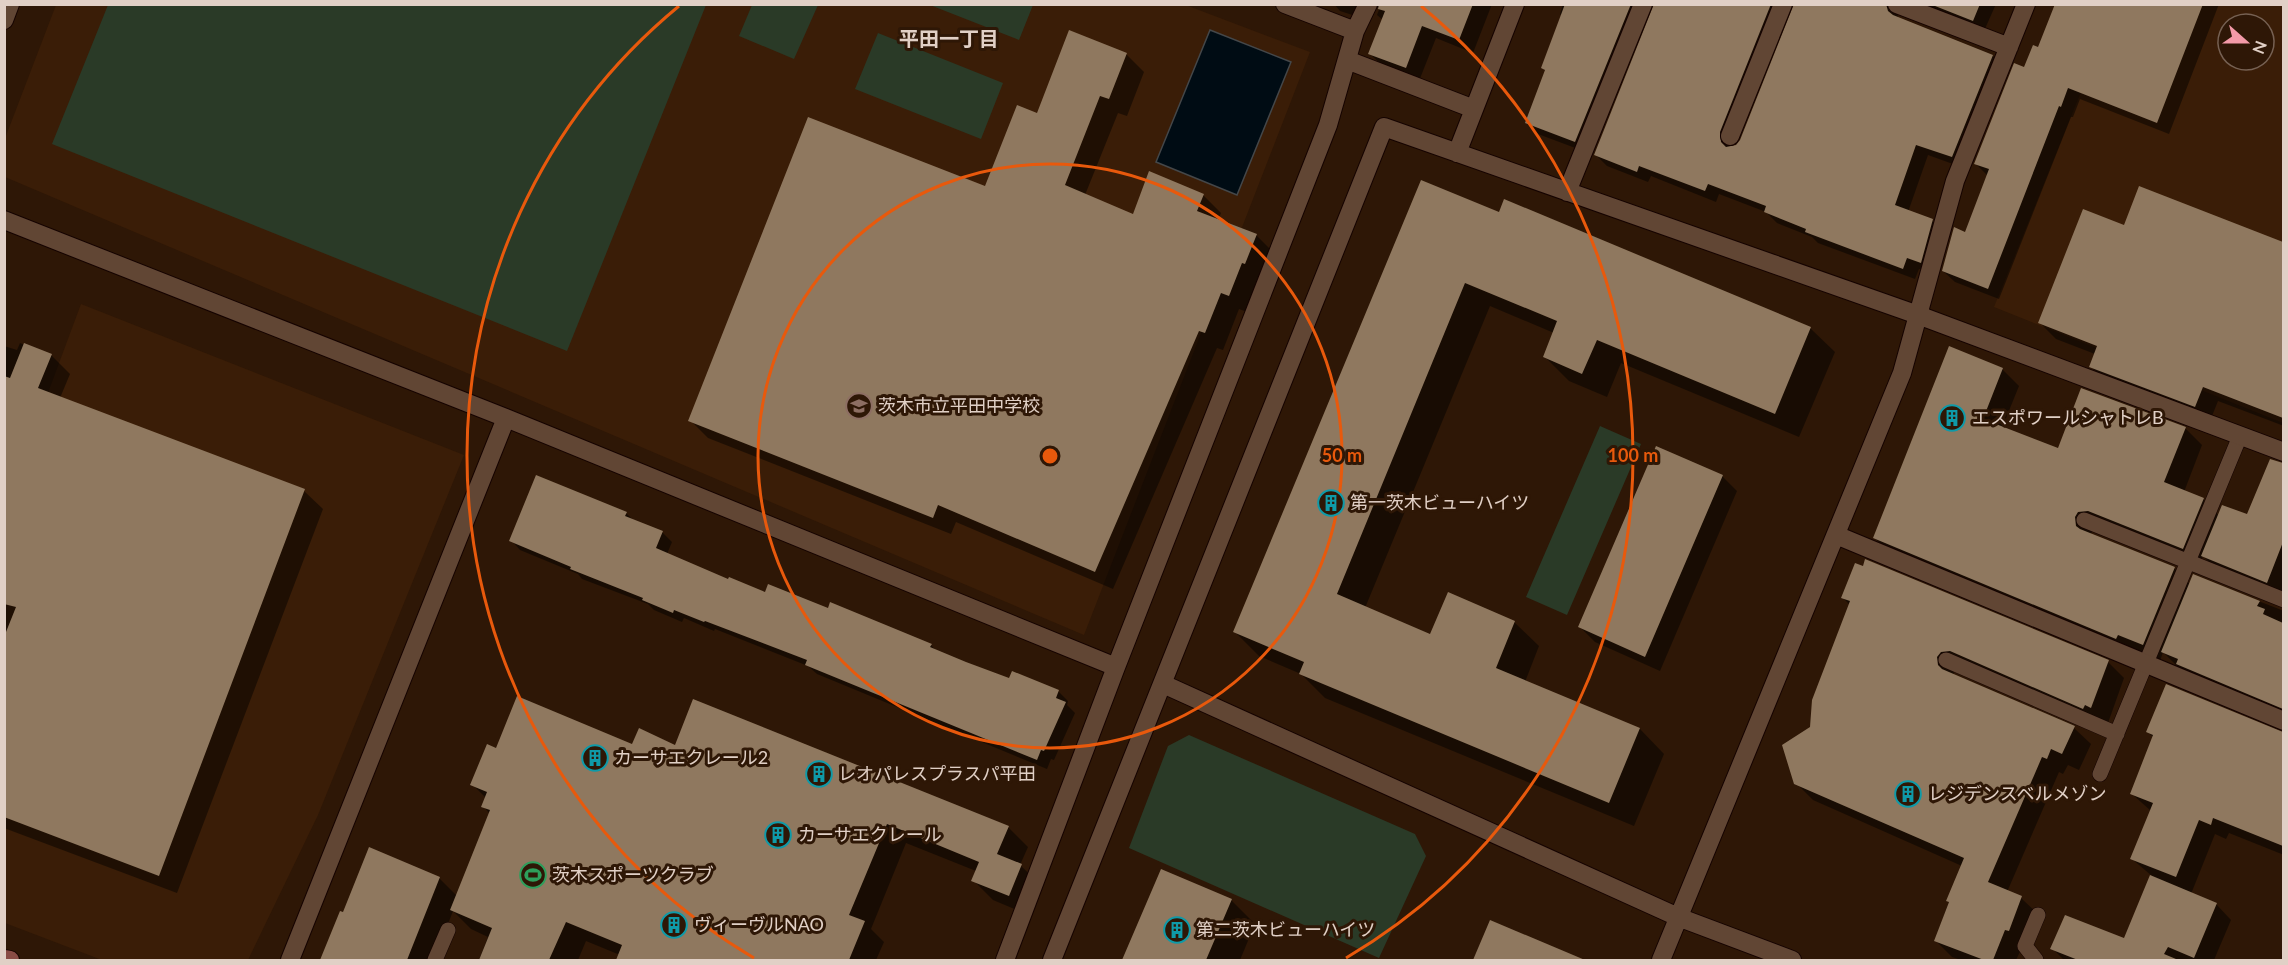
<svg xmlns="http://www.w3.org/2000/svg" width="2288" height="965" font-family="Lato,'Noto Sans JP',sans-serif">
<rect width="100%" height="100%" fill="#2e1706"/>
<path fill="#3a1d07" fill-rule="evenodd" d="M 1183,4 L 1310,52 L 1084,635 L 5,177 L 4,141 L 56,5 Z
M 2116,5 L 2283,5 L 2283,423 L 1994,307 ZM 2228,24 L 2264,24 L 2264,60 L 2228,60 Z
M 81,304 L 464,455 L 318,815 L 248,960 L 102,960 L 5,923 L 4,511 Z"/>
<path fill="#2a3a27" d="M 108,5 L 108,4 L 706,5 L 567,351 L 52,144 Z
M 752,5 L 818,5 L 794,59 L 739,36 Z
M 930,5 L 1033,4 L 1033,5 L 1019,40 Z
M 878,33 L 1003,83 L 981,139 L 855,89 Z
M 1600,426 L 1641,444 L 1567,615 L 1526,597 Z
M 1189,735 L 1415,834 L 1426,856 L 1379,958 L 1129,848 L 1168,746 Z"/>
<path fill="#000c14" stroke="#444749" stroke-width="1.5" d="M 1210,30 L 1291,62 L 1237,195 L 1156,162 Z"/>
<path fill="#0007" d="M 1334,4 L 1492,4 L 1473,53 L 1436,38 L 1419,81 L 1384,67 L 1370,54 L 1383,20 L 1377,15 L 1380,7 L 1376,8 L 1368,20 L 1340,11 Z
M 1563,4 L 1792,4 L 1784,11 L 1730,144 L 1731,149 L 1742,141 L 1795,4 L 1912,4 L 1897,12 L 1898,18 L 1993,56 L 2004,68 L 1964,168 L 1928,155 L 1908,212 L 1932,221 L 1943,232 L 1932,274 L 1919,269 L 1915,279 L 1818,243 L 1812,237 L 1777,223 L 1766,212 L 1719,194 L 1716,202 L 1651,176 L 1648,182 L 1607,166 L 1596,155 L 1655,5 L 1648,6 L 1586,152 L 1538,134 L 1526,122 L 1546,72 L 1543,68 L 1562,16 L 1560,14 Z
M 1914,4 L 1996,4 L 1984,31 Z
M 2056,4 L 2219,4 L 2169,134 L 2080,99 L 2073,117 L 2071,117 L 1999,299 L 1955,282 L 1943,271 L 1966,234 L 1988,176 L 1976,164 L 2025,69 L 2039,49 Z
M 1126,54 L 1144,72 L 1127,116 L 1118,113 L 1085,195 L 1134,216 L 1203,195 L 1221,213 L 1218,220 L 1256,235 L 1274,253 L 1247,312 L 1239,309 L 1223,350 L 1217,348 L 1113,589 L 956,522 L 951,534 L 708,438 L 690,420 L 985,188 L 1037,115 Z
M 2140,188 L 2284,243 L 2284,426 L 2218,401 L 2210,421 L 2106,382 L 2091,367 L 2095,354 L 2056,339 L 2040,323 L 2125,227 Z
M 1500,214 L 1810,328 L 1835,352 L 1799,437 L 1621,363 L 1607,397 L 1569,381 L 1545,357 L 1554,333 L 1490,306 L 1365,608 L 1431,636 L 1514,622 L 1539,646 L 1525,682 L 1640,729 L 1664,754 L 1634,826 L 1325,698 L 1301,674 L 1259,656 L 1235,632 Z
M 20,343 L 51,355 L 70,374 L 60,398 L 304,491 L 323,509 L 177,893 L 4,828 L 4,346 L 17,350 Z
M 2002,369 L 2019,386 L 2002,428 L 2059,450 L 2082,390 L 2186,429 L 2202,445 L 2184,492 L 2203,499 L 2219,516 L 2248,516 L 2271,461 L 2284,464 L 2284,598 L 2218,571 L 2203,556 L 2199,565 L 2095,528 L 2090,535 L 2174,568 L 2191,585 L 2194,576 L 2284,611 L 2284,717 L 2178,667 L 2163,652 L 2160,661 L 1891,555 L 1875,538 Z
M 1722,476 L 1737,491 L 1660,671 L 1595,642 L 1580,627 Z
M 626,513 L 634,521 L 662,532 L 672,542 L 667,554 L 729,581 L 766,594 L 829,610 L 931,645 L 936,651 L 1010,680 L 1058,691 L 1068,701 L 1067,705 L 1075,713 L 1054,760 L 1051,759 L 1047,769 L 817,674 L 808,666 L 715,629 L 714,631 L 684,618 L 682,622 L 654,610 L 648,604 L 582,579 L 578,574 L 520,550 L 511,540 Z
M 1843,598 L 2108,662 L 2124,678 L 2108,723 L 1962,667 L 1954,672 L 1953,675 L 2074,728 L 2091,744 L 2079,770 L 2068,765 L 2063,774 L 2059,772 L 2007,892 L 2021,898 L 2038,914 L 2016,960 L 1961,960 L 1952,957 L 1935,940 L 1962,866 L 1813,800 L 1796,783 L 1850,605 Z
M 2147,731 L 2284,732 L 2284,855 L 2229,833 L 2226,839 L 2215,834 L 2191,894 L 2216,904 L 2231,920 L 2214,960 L 2064,960 L 2052,948 L 2125,940 L 2152,876 L 2132,859 L 2151,811 L 2132,794 L 2153,737 Z
M 633,746 L 676,747 L 1008,827 L 1028,847 L 1020,865 L 1041,885 L 1029,915 L 993,900 L 973,880 L 976,871 L 906,843 L 871,929 L 884,942 L 876,960 L 617,960 L 620,955 L 586,941 L 578,960 L 479,960 L 488,937 L 471,929 L 453,911 L 434,960 L 321,960 L 341,913 L 439,878 L 457,896 L 490,814 L 483,806 L 486,798 L 472,784 L 497,750 Z
M 1161,871 L 1231,900 L 1255,924 L 1240,960 L 1124,960 Z
M 1491,922 L 1563,952 L 1571,960 L 1475,960 Z"/>
<path fill="#8f785f" d="M 1379,4 L 1473,4 L 1459,40 L 1422,26 L 1406,68 L 1368,54 L 1385,11 L 1378,9 Z
M 1565,4 L 1631,4 L 1575,142 L 1525,123 L 1545,70 L 1541,68 Z
M 1654,4 L 1771,4 L 1720,132 L 1721,142 L 1726,147 L 1736,145 L 1740,140 L 1794,4 L 1886,4 L 1888,11 L 1893,15 L 1993,55 L 1952,157 L 1916,145 L 1895,205 L 1933,219 L 1921,263 L 1907,258 L 1903,269 L 1805,232 L 1806,229 L 1764,212 L 1766,206 L 1708,184 L 1705,191 L 1639,166 L 1637,172 L 1594,155 Z
M 1930,4 L 1980,4 L 1973,21 Z
M 2055,4 L 2203,4 L 2157,123 L 2068,88 L 2061,107 L 2059,106 L 1988,289 L 1942,271 L 1954,227 L 1965,232 L 1989,169 L 1974,164 L 2014,63 L 2024,67 L 2033,45 L 2038,47 Z
M 1069,30 L 1127,53 L 1109,99 L 1100,96 L 1065,185 L 1133,214 L 1149,171 L 1204,194 L 1197,211 L 1257,234 L 1245,264 L 1242,263 L 1229,296 L 1221,293 L 1205,333 L 1199,331 L 1095,572 L 938,505 L 933,518 L 688,421 L 808,117 L 985,186 L 1017,105 L 1037,113 Z
M 1421,180 L 1499,212 L 1504,199 L 1811,327 L 1775,414 L 1597,340 L 1582,374 L 1543,357 L 1557,321 L 1465,283 L 1337,594 L 1430,634 L 1448,592 L 1515,621 L 1496,668 L 1640,728 L 1609,803 L 1299,674 L 1304,662 L 1233,632 Z
M 2139,186 L 2283,242 L 2283,418 L 2203,387 L 2195,407 L 2089,367 L 2097,346 L 2038,323 L 2083,209 L 2124,225 Z
M 24,343 L 52,354 L 38,388 L 305,489 L 159,876 L 4,817 L 4,637 L 16,607 L 4,604 L 4,376 L 10,378 Z
M 1949,346 L 2003,368 L 1983,419 L 2058,448 L 2081,388 L 2186,427 L 2164,482 L 2204,498 L 2183,549 L 2088,511 L 2078,512 L 2075,517 L 2076,526 L 2080,529 L 2175,567 L 2143,645 L 2118,635 L 2116,639 L 1873,538 Z
M 1656,446 L 1723,475 L 1645,657 L 1578,627 Z
M 2270,459 L 2283,463 L 2283,542 L 2267,583 L 2201,556 L 2222,505 L 2247,514 Z
M 536,475 L 627,512 L 625,516 L 663,531 L 656,548 L 728,579 L 729,577 L 765,592 L 768,584 L 828,608 L 830,602 L 932,644 L 930,647 L 966,662 L 1009,678 L 1012,671 L 1059,690 L 1056,698 L 1066,702 L 1044,751 L 1041,750 L 1037,760 L 805,665 L 807,660 L 705,621 L 704,622 L 674,610 L 673,613 L 642,600 L 643,598 L 570,569 L 571,567 L 509,541 Z
M 1865,559 L 2109,660 L 2091,708 L 2085,705 L 2083,709 L 1950,651 L 1941,652 L 1937,657 L 1938,665 L 1942,669 L 2075,726 L 2062,754 L 2051,749 L 2047,759 L 2042,757 L 1988,882 L 2022,896 L 2009,931 L 2005,930 L 1993,960 L 1984,960 L 1934,941 L 1949,902 L 1946,901 L 1964,858 L 1794,784 L 1782,745 L 1810,727 L 1812,700 L 1850,601 L 1841,598 L 1855,563 L 1863,566 Z
M 2193,574 L 2260,601 L 2257,606 L 2265,609 L 2263,614 L 2283,623 L 2283,709 L 2176,664 L 2178,659 L 2161,652 Z
M 2166,684 L 2283,732 L 2283,846 L 2213,818 L 2211,825 L 2199,820 L 2176,877 L 2130,859 L 2153,803 L 2130,794 L 2153,735 L 2146,732 Z
M 517,696 L 632,744 L 639,728 L 675,745 L 693,699 L 1009,826 L 997,854 L 1022,864 L 1009,896 L 971,881 L 979,862 L 887,824 L 849,915 L 865,921 L 849,960 L 616,960 L 622,945 L 566,922 L 549,960 L 479,960 L 492,928 L 450,910 L 490,810 L 481,807 L 487,792 L 470,785 L 487,744 L 496,748 Z
M 369,847 L 440,877 L 407,960 L 320,960 L 340,911 L 343,912 Z
M 1161,869 L 1232,899 L 1206,960 L 1122,960 Z
M 2150,875 L 2217,903 L 2194,958 L 2168,947 L 2164,954 L 2176,959 L 2176,960 L 2078,960 L 2050,949 L 2065,915 L 2124,938 Z
M 1490,920 L 1585,960 L 1473,960 Z"/>
<g fill="none" stroke-linecap="round" stroke-linejoin="round">
<g stroke="#150300" stroke-width="16">
<path id="lane" d="M 2084,520 L 2284,600
M 1946,660 L 2117,734
M 2100,774 L 2240,436
M 435,960 L 448,930
M 2036,960 L 2025,946 L 2038,915"/>
</g>
<g stroke="#150300" stroke-width="20">
<path id="street" d="M 1285,4 L 1355,31
M 1897,4 L 2009,47
M 4,20 L 10,4
M 1347,60 L 1474,109
M 1730,136 L 1783,4
M 1457,153 L 1515,4
M 1567,192 L 1643,4
M 4,220 L 506,418 L 1116,667
M 1836,535 L 2284,721
M 1163,684 L 1678,917 L 1792,960
M 290,960 L 506,418
M 1005,960 L 1116,667 L 1328,125 L 1355,31 L 1368,4
M 1052,960 L 1384,127 L 1918,315 L 2284,452
M 1661,960 L 1902,373 L 1955,181 L 2026,4"/>
</g>
<g stroke="#150300" stroke-width="20">
<path id="secondary" d="M 4,959 L 10,960"/>
</g>
<use href="#lane" stroke="#614634" stroke-width="15"/>
<use href="#street" stroke="#614634" stroke-width="18"/>
<use href="#secondary" stroke="#894c45" stroke-width="18"/>
</g>
<g fill="none" stroke="#e8590c" stroke-width="3">
<circle cx="1050" cy="456" r="292"/>
<path d="M754 958A583 583 0 0 1 679 6M1421 6A583 583 0 0 1 1346 958"/>
</g>
<defs>
<g id="school-ring" transform="scale(1.35)"><circle r="9.5" fill="#2e1706" stroke="#8d6e63" stroke-width="1.5"/><path d="M0-5L7-2L0 1L-7-2ZM-4 1L0 2.5L4 1V4Q0 6-4 4Z" fill="#8d6e63"/></g>
<g id="building-ring" transform="scale(1.35)"><circle r="9.5" fill="#2e1706" stroke="#0f9aa8" stroke-width="1.5"/><path d="M-4-6H4V6H1V3H-1V6H-4ZM-2.5-4.3h1.7v1.8h-1.7ZM.8-4.3h1.7v1.8H.8ZM-2.5-1h1.7V.8h-1.7ZM.8-1h1.7V.8H.8Z" fill="#0f9aa8"/></g>
<g id="stadium-ring" transform="scale(1.35)"><circle r="9.5" fill="#2e1706" stroke="#2e9e5b" stroke-width="1.5"/><path d="M0-5a6.5 5 0 1 0 0 10a6.5 5 0 1 0 0-10ZM-3.5-1.8h7v3.6h-7Z" fill="#2e9e5b"/></g>
</defs>
<g fill-rule="evenodd">
<use href="#school-ring" x="859" y="406"/>
<use href="#building-ring" x="1952" y="418"/>
<use href="#building-ring" x="1331" y="503"/>
<use href="#building-ring" x="595" y="758"/>
<use href="#building-ring" x="819" y="774"/>
<use href="#building-ring" x="1908" y="794"/>
<use href="#building-ring" x="778" y="835"/>
<use href="#stadium-ring" x="533" y="875"/>
<use href="#building-ring" x="674" y="925"/>
<use href="#building-ring" x="1177" y="930"/>
</g>
<g text-anchor="middle" stroke-width="6" stroke-linejoin="round" paint-order="stroke">
<g font-size="18" fill="#e1d0c6" stroke="#2e1706" text-anchor="start">
<text x="878" y="412">茨木市立平田中学校</text>
<text x="1972" y="424">エスポワールシャトレB</text>
<text x="1350" y="509">第一茨木ビューハイツ</text>
<text x="614" y="764">カーサエクレール2</text>
<text x="838" y="780">レオパレスプラスパ平田</text>
<text x="1928" y="800">レジデンスベルメゾン</text>
<text x="798" y="841">カーサエクレール</text>
<text x="552" y="881">茨木スポーツクラブ</text>
<text x="694" y="931">ヴィーヴルNAO</text>
<text x="1196" y="936">第二茨木ビューハイツ</text>
</g>
<g font-size="20" font-weight="bold" fill="#e1d0c6" stroke="#2e1706">
<text x="949" y="46">平田一丁目</text>
</g>
</g>
<circle cx="1050" cy="456" r="9" fill="#e8590c" stroke="#2e1706" stroke-width="3"/>
<g font-size="18" text-anchor="middle" font-weight="bold" fill="#e8590c" stroke="#2e1706" stroke-width="6" stroke-linejoin="round" paint-order="stroke">
<text x="1342" y="462">50 m</text>
<text x="1633" y="462">100 m</text>
</g>
<rect width="2288" height="965" fill="none" stroke="#e1d0c6" stroke-width="12"/>
<g transform="translate(2246 42) rotate(111)"><circle r="28" fill="#2e1706" stroke="#766153" stroke-width="1.5"/>
<path d="M0-4.5L10 22L0 15L-10 22Z" fill="#f39aa8"/>
<text y="-9" font-size="16" font-weight="bold" text-anchor="middle" fill="#e1d0c6">N</text>
</g>
</svg>
